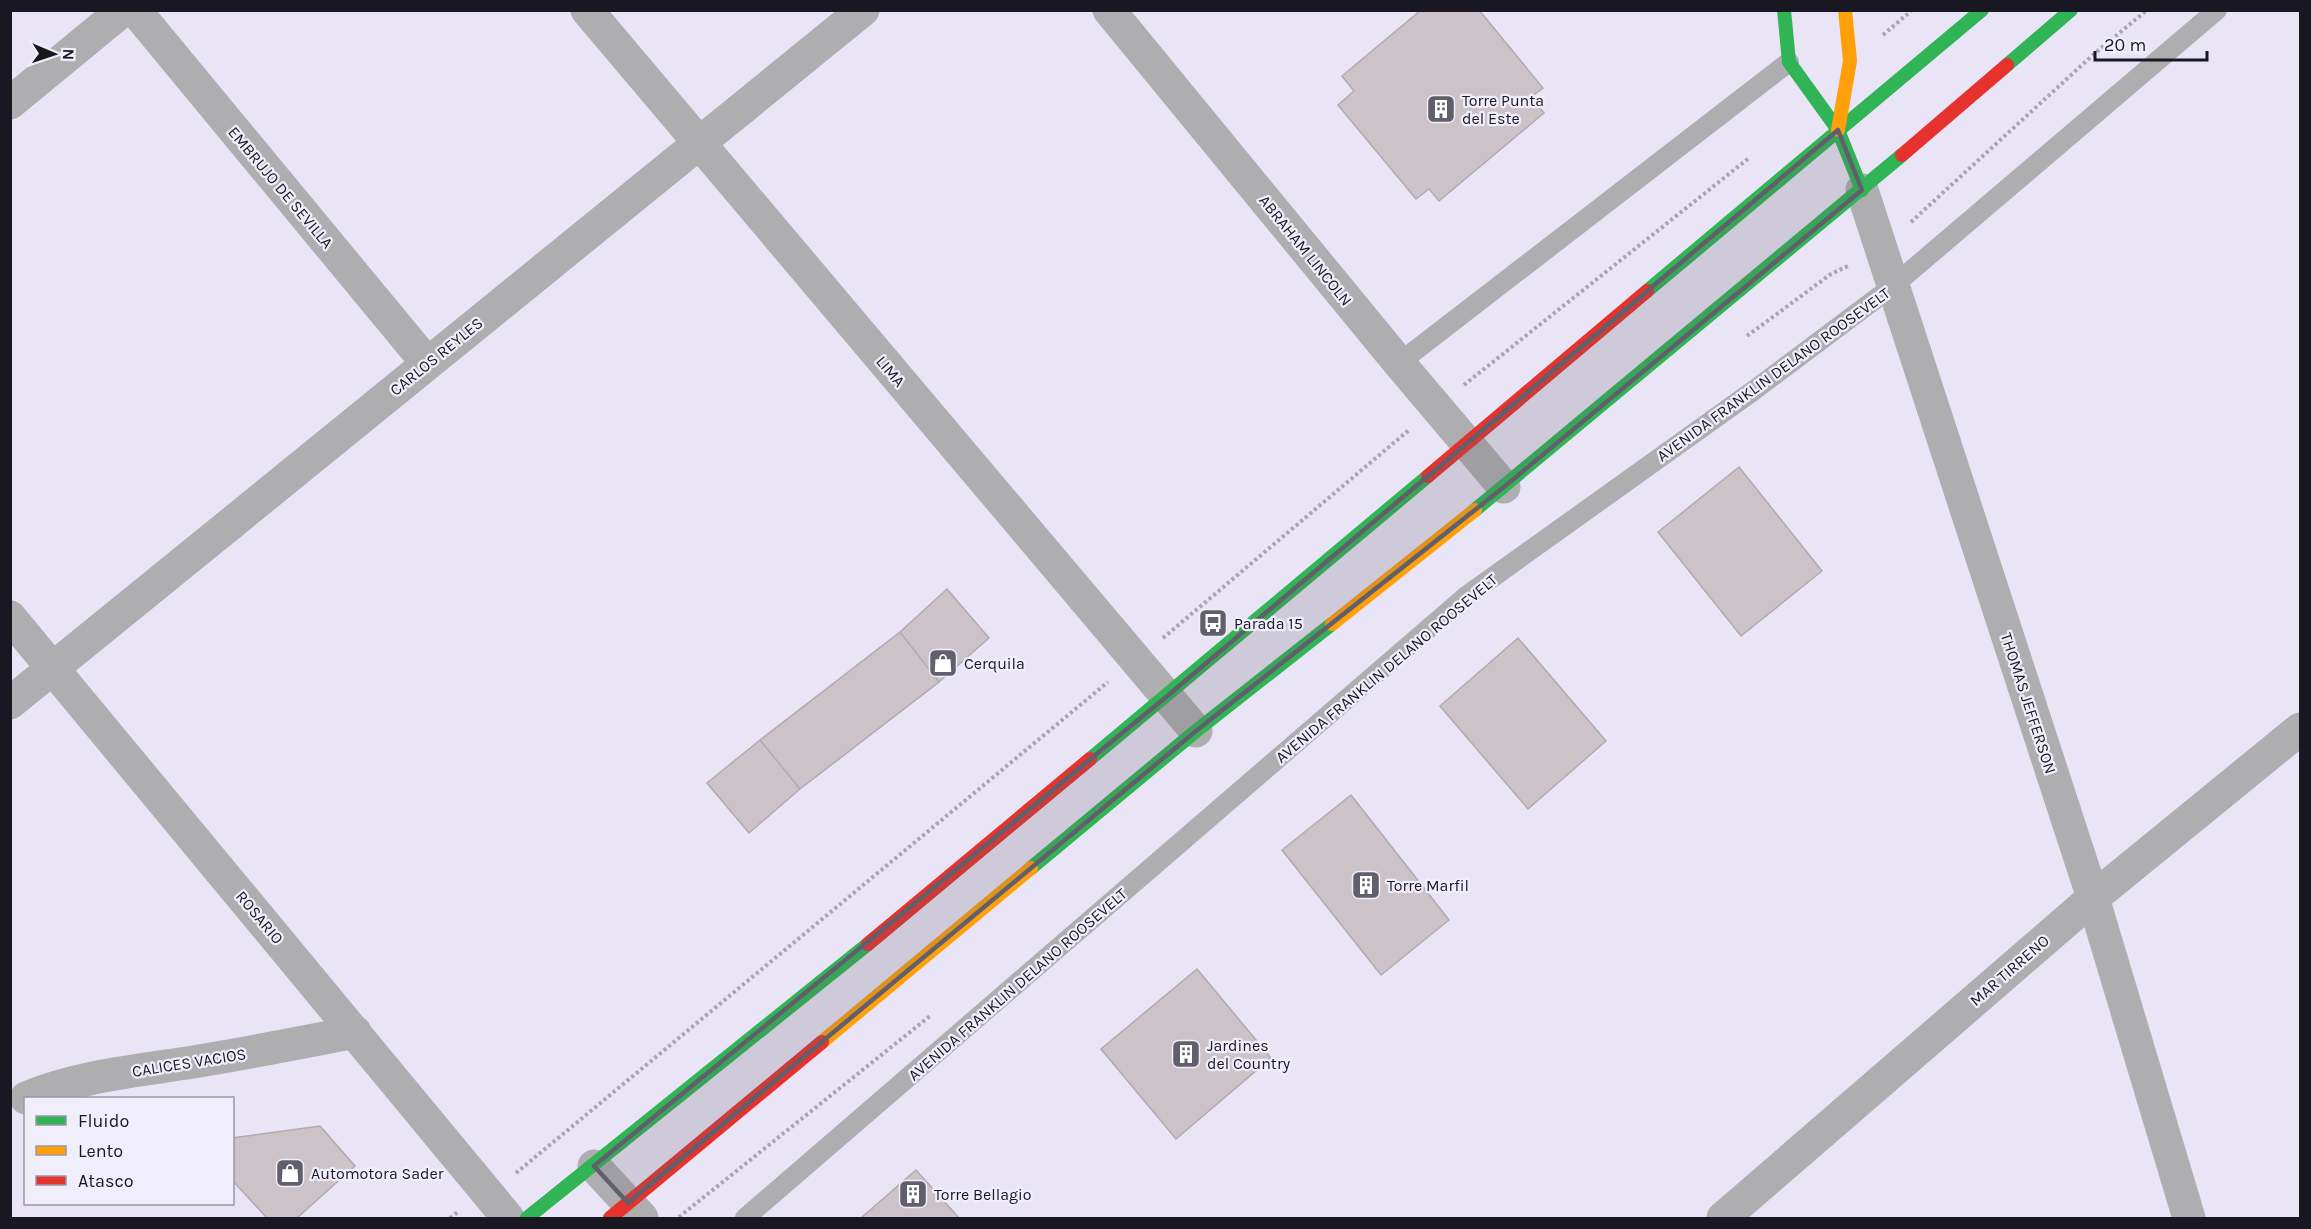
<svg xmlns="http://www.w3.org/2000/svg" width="2311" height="1229" font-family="Karla,sans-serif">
<rect width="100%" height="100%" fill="#e9e5f6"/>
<path fill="#cbc3c8" stroke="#b1aaae" stroke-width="1.5" d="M 1421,10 L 1479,10 L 1543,88 L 1531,97 L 1544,113 L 1439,201 L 1429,189 L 1416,199 L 1338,105 L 1354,91 L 1342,76 Z
M 1739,467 L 1822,571 L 1741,636 L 1658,532 Z
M 947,589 L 989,638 L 939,682 L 900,632 Z
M 900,632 L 939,682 L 800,789 L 760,740 Z
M 1518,638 L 1606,741 L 1528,809 L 1440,706 Z
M 760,740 L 800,789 L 749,833 L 707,783 Z
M 1351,795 L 1449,920 L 1381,975 L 1282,850 Z
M 1197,969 L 1271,1058 L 1176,1139 L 1101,1049 Z
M 320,1126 L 355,1166 L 297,1218 L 267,1218 L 232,1180 L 232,1138 Z
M 916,1170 L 959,1218 L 861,1218 Z"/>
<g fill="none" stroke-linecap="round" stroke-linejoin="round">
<path stroke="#a7a5aa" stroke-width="4" stroke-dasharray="3 3" stroke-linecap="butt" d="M 1883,35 L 1912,10
M 1911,222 L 2094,54 L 2147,10
M 1747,336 L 1831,274 L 1850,265
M 1464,385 L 1749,158
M 1163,638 L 1409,430
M 516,1173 L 1108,682
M 679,1217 L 930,1016
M 450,1218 L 458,1212"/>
<path stroke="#aeaeb0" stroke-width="20" d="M 1399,363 L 1789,62
M 745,1218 L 1465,597 L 1753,391 L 1893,286 L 2217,10"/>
<path stroke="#aeaeb0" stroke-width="33" d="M 135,10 L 427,363
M 587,10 L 1196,731
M 1109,10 L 1399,363 L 1504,487
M 10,103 L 123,10
M 1862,190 L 2093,898 L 2189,1218
M 10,617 L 508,1218
M 10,703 L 863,10
M 26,1098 C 76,1077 133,1071 187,1063 C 243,1054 299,1043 355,1032
M 594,1166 L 642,1218
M 1723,1218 L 2093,898 L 2300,729"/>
<path stroke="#30b455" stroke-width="14" d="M 1784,10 L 1789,62 L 1838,130 L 1862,190
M 2007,65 L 2071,10
M 1647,291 L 1982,10
M 1475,510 L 1902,155
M 1090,759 L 1428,476
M 1031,868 L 1196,731 L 1332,624
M 527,1218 L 868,944"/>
<path stroke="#ff9f0a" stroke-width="14" d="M 1838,130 L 1850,61 L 1845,10
M 1332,624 L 1475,510
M 822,1042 L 1031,868"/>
<path stroke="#e5322d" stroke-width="14" d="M 1902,155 L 2007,65
M 1428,476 L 1647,291
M 868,944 L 1090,759
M 610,1218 L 822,1042"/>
</g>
<path fill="#625f6c" fill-opacity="0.2" stroke="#625f6c" stroke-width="4.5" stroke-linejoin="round" d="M 1838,130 L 1862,190 L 1504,487 L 1196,731 L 628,1203 L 594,1166 L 1166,697 Z"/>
<defs>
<g id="building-square" transform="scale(1.5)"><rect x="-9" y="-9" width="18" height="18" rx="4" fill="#625f6c" stroke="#f1eefb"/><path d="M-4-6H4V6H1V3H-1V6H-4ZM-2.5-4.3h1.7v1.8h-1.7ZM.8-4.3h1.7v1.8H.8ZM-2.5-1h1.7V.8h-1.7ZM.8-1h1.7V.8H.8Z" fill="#fff"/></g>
<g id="bus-square" transform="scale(1.5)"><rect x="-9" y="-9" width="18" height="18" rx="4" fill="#625f6c" stroke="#f1eefb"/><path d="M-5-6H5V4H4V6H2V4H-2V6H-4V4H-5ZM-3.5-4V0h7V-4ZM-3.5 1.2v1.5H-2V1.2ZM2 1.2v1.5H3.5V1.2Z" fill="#fff"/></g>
<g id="shop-square" transform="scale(1.5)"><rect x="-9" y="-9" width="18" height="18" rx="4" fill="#625f6c" stroke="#f1eefb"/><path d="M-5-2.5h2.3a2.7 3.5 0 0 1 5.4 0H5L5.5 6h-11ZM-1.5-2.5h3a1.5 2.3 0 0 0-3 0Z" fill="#fff"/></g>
</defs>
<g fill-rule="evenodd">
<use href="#building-square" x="1441" y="109"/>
<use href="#bus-square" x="1213" y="623"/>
<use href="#shop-square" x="943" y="663"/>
<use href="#building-square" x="1366" y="885"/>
<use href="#building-square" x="1186" y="1054"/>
<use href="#shop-square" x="290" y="1173"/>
<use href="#building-square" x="913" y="1194"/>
</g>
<g text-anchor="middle" stroke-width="4.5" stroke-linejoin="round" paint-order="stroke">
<g font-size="16" fill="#191722" stroke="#f1eefb" text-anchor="start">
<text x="1462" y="106">Torre Punta<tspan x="1462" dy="18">del Este</tspan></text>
<text x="1234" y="629">Parada 15</text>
<text x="964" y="669">Cerquila</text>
<text x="1387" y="891">Torre Marfil</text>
<text x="1207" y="1051">Jardines<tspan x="1207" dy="18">del Country</tspan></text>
<text x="311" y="1179">Automotora Sader</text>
<text x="934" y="1200">Torre Bellagio</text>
</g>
<g font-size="16" fill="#191722" stroke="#f1eefb">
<text transform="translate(281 187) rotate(50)" y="6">EMBRUJO DE SEVILLA</text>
<text transform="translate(1306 250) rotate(51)" y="6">ABRAHAM LINCOLN</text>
<text transform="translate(436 356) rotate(-39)" y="6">CARLOS REYLES</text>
<text transform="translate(891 371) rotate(50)" y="6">LIMA</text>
<text transform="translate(1773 374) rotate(-36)" y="6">AVENIDA FRANKLIN DELANO ROOSEVELT</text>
<text transform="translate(1386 668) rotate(-40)" y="6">AVENIDA FRANKLIN DELANO ROOSEVELT</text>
<text transform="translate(2029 703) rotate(72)" y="6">THOMAS JEFFERSON</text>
<text transform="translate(260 917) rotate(50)" y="6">ROSARIO</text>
<text transform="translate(2009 970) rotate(-41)" y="6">MAR TIRRENO</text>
<text transform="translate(1017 984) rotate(-41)" y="6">AVENIDA FRANKLIN DELANO ROOSEVELT</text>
<text transform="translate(189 1062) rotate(-9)" y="6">CALICES VACIOS</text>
</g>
</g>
<rect width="2311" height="1229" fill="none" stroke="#191722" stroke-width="24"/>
<rect x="24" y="1097" width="210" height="108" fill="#f1eefb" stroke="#9b98a4" stroke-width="1.5"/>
<rect x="36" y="1116" width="30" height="9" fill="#30b455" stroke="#9b98a4" stroke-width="1.5"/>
<text x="78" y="1127" font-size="18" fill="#191722">Fluido</text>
<rect x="36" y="1146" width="30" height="9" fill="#ff9f0a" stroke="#9b98a4" stroke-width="1.5"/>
<text x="78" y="1157" font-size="18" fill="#191722">Lento</text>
<rect x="36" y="1176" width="30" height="9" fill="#e5322d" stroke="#9b98a4" stroke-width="1.5"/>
<text x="78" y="1187" font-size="18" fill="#191722">Atasco</text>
<g transform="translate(54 54) rotate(92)" stroke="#f1eefb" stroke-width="4.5" paint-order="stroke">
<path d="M0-4.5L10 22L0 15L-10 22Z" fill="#191722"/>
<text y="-9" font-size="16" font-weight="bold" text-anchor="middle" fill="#191722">N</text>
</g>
<path d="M2095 51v9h112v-9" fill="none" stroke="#191722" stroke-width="3"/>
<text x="2104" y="51" font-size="18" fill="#191722" stroke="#f1eefb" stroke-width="4.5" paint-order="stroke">20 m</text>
</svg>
